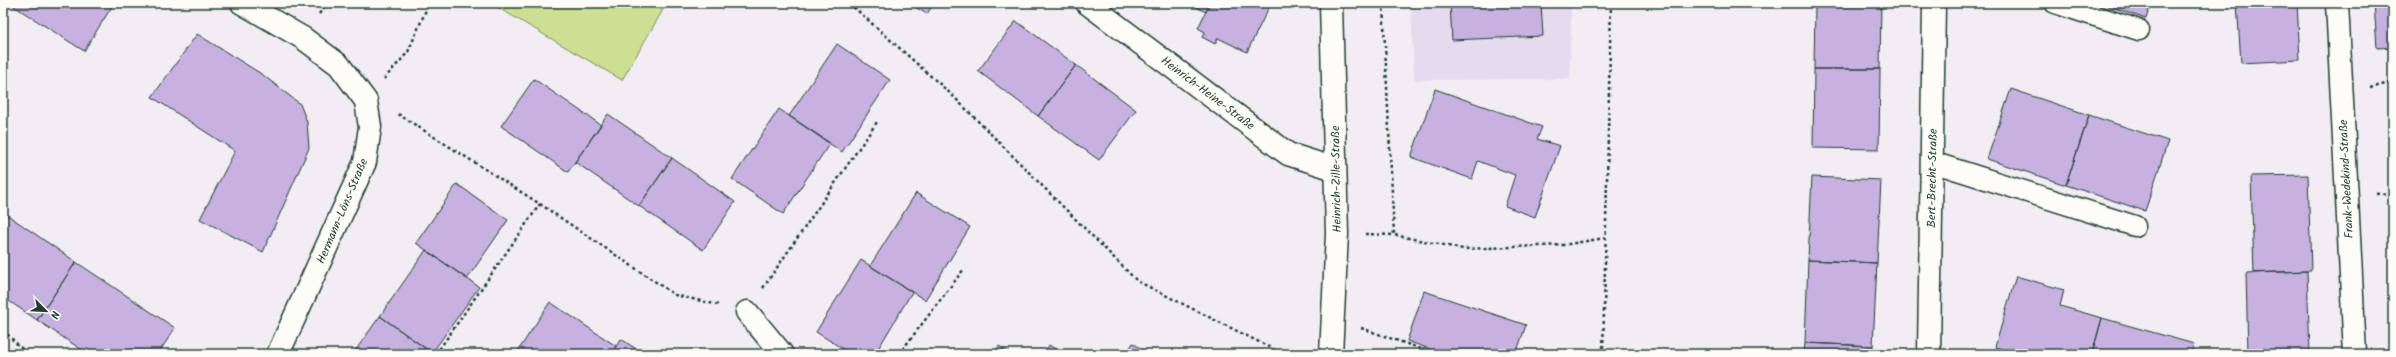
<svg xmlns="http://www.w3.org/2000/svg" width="2396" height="357" font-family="Kalam,sans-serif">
<rect width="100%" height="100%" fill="#f2edf3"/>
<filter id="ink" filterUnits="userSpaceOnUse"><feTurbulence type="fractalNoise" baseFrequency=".025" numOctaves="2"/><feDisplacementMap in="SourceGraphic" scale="8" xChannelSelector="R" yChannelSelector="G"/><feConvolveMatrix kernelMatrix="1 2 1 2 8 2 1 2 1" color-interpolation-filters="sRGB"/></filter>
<g filter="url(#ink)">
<path fill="#e5dbee" d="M 1411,3 L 1571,3 L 1570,79 L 1414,80 Z"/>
<path fill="#cedf93" stroke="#768e64" d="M 490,3 L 667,3 L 622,80 Z"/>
<path fill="#c7b1e1" stroke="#1f3d34" d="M 9,3 L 114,3 L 84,51 Z
M 908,3 L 934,3 L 927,14 Z
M 1188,3 L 1210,3 L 1206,12 Z
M 1210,3 L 1262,3 L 1269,7 L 1247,52 L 1218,38 L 1215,44 L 1202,37 L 1205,32 L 1198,28 Z
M 1450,3 L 1541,3 L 1543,36 L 1452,40 Z
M 1815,3 L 1881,3 L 1880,69 L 1814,69 Z
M 2100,3 L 2151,3 L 2146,19 Z
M 2237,3 L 2297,3 L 2300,60 L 2241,63 Z
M 2374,3 L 2393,3 L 2393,47 L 2377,48 Z
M 1016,21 L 1076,65 L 1038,116 L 978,71 Z
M 197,34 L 263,75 L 300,104 L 307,122 L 309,148 L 263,252 L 200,219 L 235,151 L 152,97 Z
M 837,44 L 890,80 L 842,152 L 789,116 Z
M 1076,65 L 1136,110 L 1099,160 L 1038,116 Z
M 1814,69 L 1880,69 L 1879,149 L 1813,148 Z
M 534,79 L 601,125 L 568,172 L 501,126 Z
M 1435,89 L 1542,127 L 1537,139 L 1560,146 L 1535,217 L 1505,206 L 1515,175 L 1478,161 L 1472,179 L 1411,157 Z
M 2011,89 L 2089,115 L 2066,185 L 1987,159 Z
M 779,109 L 830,143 L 783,214 L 732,179 Z
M 608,114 L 672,158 L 639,206 L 575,162 Z
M 2089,115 L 2168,141 L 2145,211 L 2066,185 Z
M 672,158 L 735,202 L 703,250 L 639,206 Z
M 2308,175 L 2311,271 L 2254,273 L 2251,176 Z
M 1812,177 L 1881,180 L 1877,263 L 1808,260 Z
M 457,184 L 508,220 L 467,279 L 416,243 Z
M 916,193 L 970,227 L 925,300 L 870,266 Z
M 3,212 L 76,262 L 37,320 L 3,297 Z
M 426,250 L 479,287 L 432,353 L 380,316 Z
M 861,260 L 912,292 L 875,354 L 851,354 L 816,332 Z
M 1808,260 L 1877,263 L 1873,346 L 1805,343 Z
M 76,262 L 175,328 L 158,354 L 88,354 L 37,320 Z
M 2307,271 L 2310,354 L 2248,354 L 2246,273 Z
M 2016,276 L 2064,290 L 2060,306 L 2102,318 L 2092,354 L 2019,354 L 1995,347 Z
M 1424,291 L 1526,325 L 1516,354 L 1444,354 L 1407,341 Z
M 550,302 L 616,346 L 611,354 L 516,354 Z
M 380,316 L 432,353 L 431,354 L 353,354 Z
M 2102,318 L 2194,344 L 2191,354 L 2092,354 Z
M 621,339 L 644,354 L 611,354 Z
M 1133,343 L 1149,354 L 1126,354 Z
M 1805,343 L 1873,346 L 1873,354 L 1804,354 Z
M 1049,345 L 1063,354 L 1044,354 Z
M 999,346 L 1012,354 L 994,354 Z"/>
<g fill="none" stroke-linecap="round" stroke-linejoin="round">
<g stroke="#1f3d34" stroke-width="23">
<path id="service" d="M 2055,3 L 2139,30
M 1932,162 L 2135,226"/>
</g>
<g stroke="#1f3d34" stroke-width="25">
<path id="minor" d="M 242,3 L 303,38 L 339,65 L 366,101 L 370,127 L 365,162 L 278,354
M 1087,3 L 1288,154 L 1335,169
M 1331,3 L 1337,234 L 1331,354
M 2337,3 L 2355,354
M 747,312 L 782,354
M 1929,354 L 1934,3"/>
</g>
<path stroke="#1f3d34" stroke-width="2.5" stroke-dasharray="3 3" stroke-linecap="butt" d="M 849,3 L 952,95 L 1137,281 L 1283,354
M 1383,3 L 1394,235
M 319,14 L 327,3
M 384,79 L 408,52 L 429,3
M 2370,88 L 2393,82
M 398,114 L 540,204 L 675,295 L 719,305
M 2376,194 L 2393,193
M 1365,234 L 1394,235 L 1463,249 L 1563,245 L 1605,238
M 763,288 L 877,122
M 1361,328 L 1436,354
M 3,330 L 27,354
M 436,354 L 540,204
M 899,354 L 964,269
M 1603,354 L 1611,3"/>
<use href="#service" stroke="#fdfcf7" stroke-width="20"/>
<use href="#minor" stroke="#fdfcf7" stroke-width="22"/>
</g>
</g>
<g text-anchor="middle" stroke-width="3.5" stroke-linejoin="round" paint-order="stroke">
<g font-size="12" fill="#1f3d34" stroke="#fdfcf7">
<text transform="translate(1208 93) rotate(37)" y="4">Heinrich-Heine-Straße</text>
<text transform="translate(1932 178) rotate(-89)" y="4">Bert-Brecht-Straße</text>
<text transform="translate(1336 179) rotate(-91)" y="4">Heinrich-Zille-Straße</text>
<text transform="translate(2346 179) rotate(-93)" y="4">Frank-Wedekind-Straße</text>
<text transform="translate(342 211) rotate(-67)" y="4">Hermann-Löns-Straße</text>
</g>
</g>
<rect width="2396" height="357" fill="none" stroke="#fdfcf7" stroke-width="16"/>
<rect x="8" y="8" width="2380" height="341" fill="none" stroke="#1f3d34" stroke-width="1.5" filter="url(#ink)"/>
<g transform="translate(46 311) rotate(114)" stroke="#fdfcf7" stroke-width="3" paint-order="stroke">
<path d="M0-3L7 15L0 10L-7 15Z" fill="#1f3d34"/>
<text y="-6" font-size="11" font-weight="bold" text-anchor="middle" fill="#1f3d34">N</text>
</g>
</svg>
